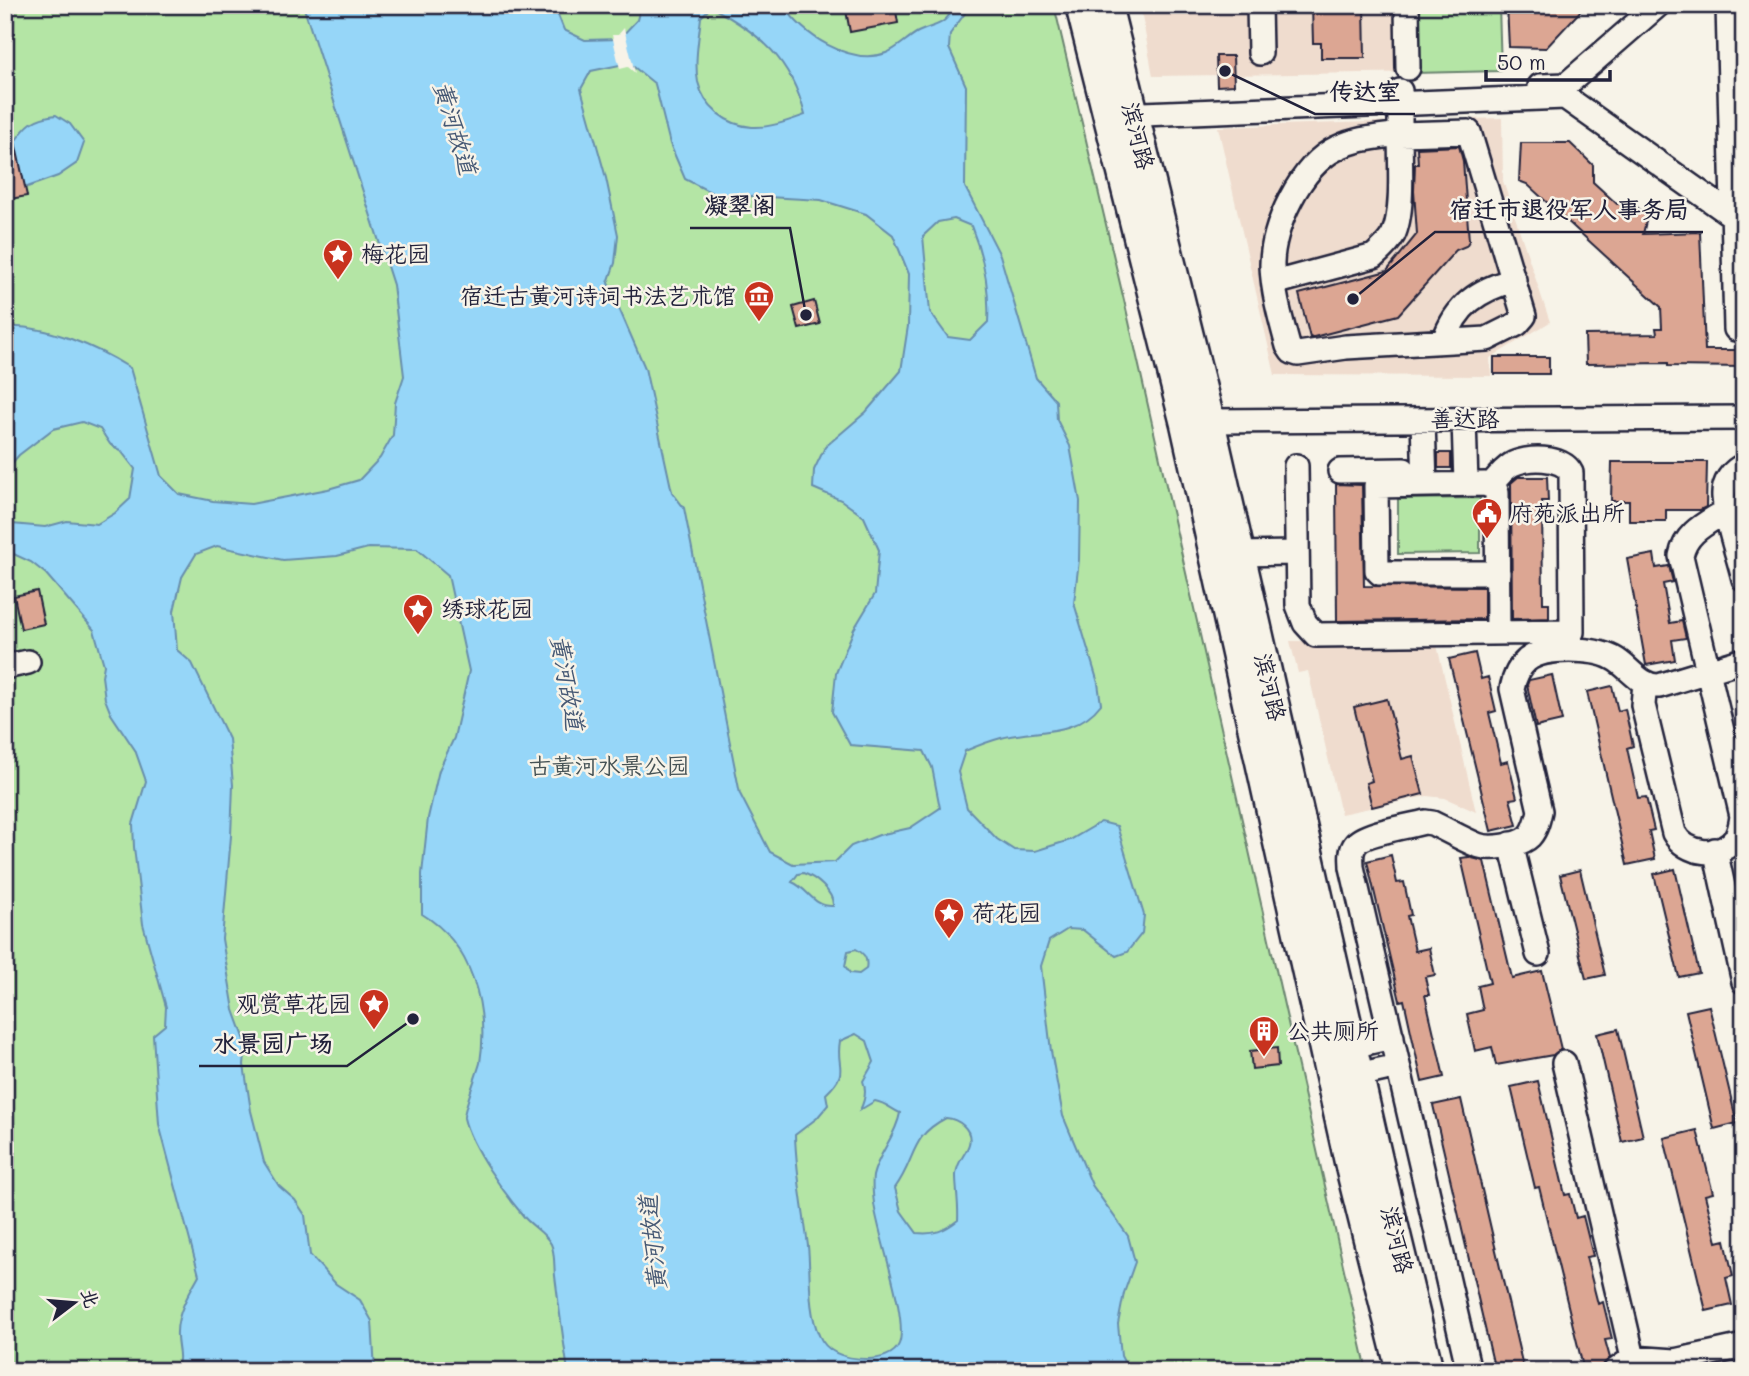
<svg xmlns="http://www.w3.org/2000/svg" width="1749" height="1376" font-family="Mali,'LXGW WenKai TC',sans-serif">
<rect width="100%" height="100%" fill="#f7f3e8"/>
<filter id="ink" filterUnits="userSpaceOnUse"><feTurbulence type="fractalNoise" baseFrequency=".0143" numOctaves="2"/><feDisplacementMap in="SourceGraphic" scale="14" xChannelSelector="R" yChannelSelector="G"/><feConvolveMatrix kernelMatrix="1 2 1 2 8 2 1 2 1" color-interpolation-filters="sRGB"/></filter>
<g filter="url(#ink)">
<path fill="#efdcce" d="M 1140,5 L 1499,5 L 1501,71 L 1153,76 Z
M 1734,5 L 1744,5 L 1744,372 L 1742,372 Z
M 1502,118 L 1503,181 L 1550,322 L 1490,358 L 1491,376 L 1275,375 L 1218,127 Z
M 1290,641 L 1436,641 L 1476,812 L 1445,798 L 1427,796 L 1341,814 L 1308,671 L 1298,673 Z"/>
<path fill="#b4e5a5" stroke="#6b8470" stroke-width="2" d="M 5,5 L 1054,5 L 1127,313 L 1367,1371 L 5,1371 Z
M 1499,5 L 1501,71 L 1414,73 L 1417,7 Z
M 1480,498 L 1480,553 L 1398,554 L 1398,499 Z"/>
<path fill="#96d6f8" stroke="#688eac" stroke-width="2" fill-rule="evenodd" d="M 303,5 L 554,5 L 564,30 L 585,40 L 619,39 L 637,20 L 641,5 L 784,5 C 801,35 851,66 886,53 C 897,49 907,38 918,32 C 940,22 942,28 956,5 L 971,5 L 950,34 L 949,48 L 966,86 L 965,187 L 1000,255 L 1036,378 L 1056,401 L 1057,420 L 1070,446 L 1080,501 L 1079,560 L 1074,603 L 1098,683 L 1101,704 C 1076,737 1037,729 1001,738 C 989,741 977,746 965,751 L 958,772 L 967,808 L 997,839 L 1014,850 L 1035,851 L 1070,840 L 1101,822 L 1117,826 L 1144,915 L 1142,933 L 1127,952 L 1116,956 L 1083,930 L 1068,929 L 1049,941 L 1041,966 L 1051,1051 L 1063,1116 L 1092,1185 L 1128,1236 L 1135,1262 L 1124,1293 L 1118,1324 L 1121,1356 L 1129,1371 L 568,1371 C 563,1339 559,1307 555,1276 C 554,1267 555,1252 551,1244 C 546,1234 532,1226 525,1218 C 505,1194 471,1148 464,1118 C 463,1111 477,1074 480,1063 C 489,1007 472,944 422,914 L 422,874 L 428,818 L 439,770 L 454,738 L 469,671 L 448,575 L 417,549 L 368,548 L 337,556 L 283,560 L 217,546 L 196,554 L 182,577 L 174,611 L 177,650 L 192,663 L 229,739 L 233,785 L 231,836 L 222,939 L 234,1010 L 246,1043 L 244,1065 L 251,1111 L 264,1162 L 279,1186 L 295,1200 L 305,1215 L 310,1255 L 336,1284 L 360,1300 L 372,1321 L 375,1371 L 176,1371 C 183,1355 176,1348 177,1332 C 177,1313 190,1291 199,1275 L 159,1124 L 153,1035 L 165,1025 L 166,1007 L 143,924 L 134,847 L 133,824 L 146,781 L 135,750 L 111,714 L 105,699 L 102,676 L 104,665 L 94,630 L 46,574 L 31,562 L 5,550 L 5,517 L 12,524 L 45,527 L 67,521 L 97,524 L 115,513 L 130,499 L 135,469 L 121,451 L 110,444 L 100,429 L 82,422 L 53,429 L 19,455 L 5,471 L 5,327 C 44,324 97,347 130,368 L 161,476 L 179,494 L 213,501 L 251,504 L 328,489 L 359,480 L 380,458 L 393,435 L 395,403 L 404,376 L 393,285 ZM 711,7 C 761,34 791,59 805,115 C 788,121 770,128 752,127 C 726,125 704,107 698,82 C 694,62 699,37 701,17 ZM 629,63 L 655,84 L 670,144 L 685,179 L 714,194 L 821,200 L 866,214 L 893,235 L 909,274 L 908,326 L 901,371 L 866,412 L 825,447 L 814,470 L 813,488 L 841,500 L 864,517 L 879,550 L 875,594 L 854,629 L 836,673 L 832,712 L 850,745 L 924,751 L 932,767 L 940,808 L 910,828 L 879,835 L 851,846 L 835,862 L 793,864 L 770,852 L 740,794 L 684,508 L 672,492 L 645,368 L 608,283 L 615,263 L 618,235 L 606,178 L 581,89 L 591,71 ZM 954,219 L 971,226 C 984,258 990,288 988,322 L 970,340 L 948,337 L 930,312 L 923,236 L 938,222 ZM 803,873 C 815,877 834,892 833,906 C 813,907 809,889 792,882 L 798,874 ZM 856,949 C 865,954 868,959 866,969 L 859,974 L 850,973 L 845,966 L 848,951 ZM 856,1034 L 867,1041 L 874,1062 L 863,1081 C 867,1091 865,1100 860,1110 L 875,1101 C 886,1103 891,1109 900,1113 C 896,1136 878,1154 873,1176 C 872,1184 873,1195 874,1203 C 877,1233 909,1319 899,1344 C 895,1355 879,1359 868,1359 C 849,1359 827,1355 819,1335 C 807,1309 811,1274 808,1246 C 803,1208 796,1172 795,1135 L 817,1118 L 828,1105 L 826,1094 C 851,1070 835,1068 840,1041 ZM 946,1118 C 958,1119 973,1129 969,1144 C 966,1155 957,1160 956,1175 C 956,1190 959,1205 958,1220 C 944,1231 934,1235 917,1233 L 901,1211 L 895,1188 C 917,1158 909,1137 946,1118 Z
M 56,115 L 70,124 L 84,143 L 77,163 L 58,176 L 5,195 L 5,141 L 14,143 C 27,124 33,118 56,115 Z"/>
<path fill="#f7f3e8" d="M 624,28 L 635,73 L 628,67 L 620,69 L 612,35 L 618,35 Z"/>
<path fill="#dca693" stroke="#22223b" stroke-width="2" d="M 845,5 L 895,5 L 898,23 L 850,32 Z
M 1312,5 L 1364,5 L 1365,58 L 1321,58 L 1321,43 L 1313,43 Z
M 1507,5 L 1586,5 L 1546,48 L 1509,47 Z
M 1216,56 L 1233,56 L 1234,85 L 1217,86 Z
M 11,124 L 27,196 L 10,199 L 5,176 L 5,125 Z
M 1521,143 L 1570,143 L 1593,165 L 1593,182 L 1617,204 L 1632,202 L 1647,217 L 1643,234 L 1700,232 L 1705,350 L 1744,350 L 1744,367 L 1668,366 L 1668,363 L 1586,364 L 1585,335 L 1657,334 L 1656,328 L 1662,328 L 1661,307 L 1527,184 L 1519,181 Z
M 1459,146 L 1463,161 L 1469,241 L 1466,246 L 1456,250 L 1398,315 L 1310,338 L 1299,294 L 1387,271 L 1417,234 L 1414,191 L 1415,164 L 1418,164 L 1417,148 Z
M 814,301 L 820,324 L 799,329 L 793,307 Z
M 1494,357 L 1549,357 L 1549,374 L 1494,374 Z
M 1438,453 L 1451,453 L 1451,468 L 1438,468 Z
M 1612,462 L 1707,462 L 1706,507 L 1700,510 L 1666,510 L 1666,521 L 1629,521 L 1629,501 L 1611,501 Z
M 1518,477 L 1547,477 L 1548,501 L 1542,501 L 1543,603 L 1549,603 L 1549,618 L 1512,619 L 1511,483 Z
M 1336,484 L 1362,485 L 1364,586 L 1484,587 L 1484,619 L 1337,621 Z
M 1654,554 L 1656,568 L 1669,566 L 1673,582 L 1663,584 L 1670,623 L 1682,621 L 1686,638 L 1672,640 L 1675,660 L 1646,665 L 1627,559 Z
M 37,591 L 44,624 L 21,629 L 14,596 Z
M 1475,653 L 1481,679 L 1488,677 L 1496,711 L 1489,713 L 1501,763 L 1508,761 L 1517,798 L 1510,799 L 1517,825 L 1491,831 L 1449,659 Z
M 1552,675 L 1562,721 L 1536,727 L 1527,685 L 1529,680 Z
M 1612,686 L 1618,711 L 1625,709 L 1633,746 L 1627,748 L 1638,798 L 1646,797 L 1654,830 L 1649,831 L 1655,859 L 1627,865 L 1587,692 Z
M 1387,699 L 1402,759 L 1413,756 L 1423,794 L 1372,807 L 1366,783 L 1372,781 L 1354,707 Z
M 1391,855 L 1397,883 L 1404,882 L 1411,915 L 1407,916 L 1415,951 L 1429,948 L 1435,975 L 1425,977 L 1429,995 L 1425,995 L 1444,1077 L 1422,1082 L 1404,1000 L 1400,1001 L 1367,861 Z
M 1468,857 L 1484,861 L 1512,978 L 1542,971 L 1561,1049 L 1553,1055 L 1496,1065 L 1492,1047 L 1475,1051 L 1467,1014 L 1483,1010 L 1478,986 L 1490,983 L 1461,858 Z
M 1675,869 L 1699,973 L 1679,977 L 1654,874 Z
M 1580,870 L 1605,975 L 1586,979 L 1560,875 Z
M 1709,1006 L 1737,1123 L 1714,1129 L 1686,1011 Z
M 1618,1029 L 1643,1137 L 1622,1142 L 1597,1034 Z
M 1277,1048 L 1278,1066 L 1252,1069 L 1250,1051 Z
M 1538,1081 L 1565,1195 L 1570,1194 L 1576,1218 L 1583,1216 L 1593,1256 L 1586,1257 L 1598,1304 L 1603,1302 L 1612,1339 L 1605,1340 L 1610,1358 L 1603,1365 L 1601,1370 L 1598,1371 L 1584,1371 L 1539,1187 L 1535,1188 L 1511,1087 Z
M 1461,1099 L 1498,1259 L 1524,1371 L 1495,1371 L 1433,1105 Z
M 1697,1130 L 1713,1193 L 1705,1195 L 1717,1242 L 1725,1240 L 1733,1276 L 1726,1278 L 1732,1305 L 1706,1311 L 1664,1138 Z"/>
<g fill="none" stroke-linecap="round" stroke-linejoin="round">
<g stroke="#22223b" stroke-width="28">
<path id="minor" d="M 1259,5 L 1260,53
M 1407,5 L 1408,68
M 1728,5 L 1736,329
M 1540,86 L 1566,85 L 1658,5
M 1118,115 L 1565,97 L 1733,216
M 1274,283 L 1374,256 C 1381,250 1388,244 1393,235 C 1404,213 1400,161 1400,134 L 1469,132 L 1524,316 L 1517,324 L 1487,339 L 1346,347 L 1298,354 L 1292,352 L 1288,346 C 1281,320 1273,293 1272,266 C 1271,228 1301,165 1337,148 C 1357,138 1379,137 1400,134 L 1400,91
M 1444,341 C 1456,305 1478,290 1514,280
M 1464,419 L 1466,484
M 1423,420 L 1425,485
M 1196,423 L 1209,421 L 1744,418
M 1296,466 L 1298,605 L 1305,623 L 1316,635 L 1572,632 L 1571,473 C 1563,456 1526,456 1511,465 C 1503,470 1497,478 1491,485
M 1744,466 C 1732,470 1723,483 1724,497 C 1726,521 1738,554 1744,579
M 1340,471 L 1404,470
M 1240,554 L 1297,553
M 1498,573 L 1380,573 L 1377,570 L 1376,486 L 1485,484 L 1495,488 L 1497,493 L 1498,633
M 5,667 L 28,662
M 1645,683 L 1643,705 L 1674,833 C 1686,855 1721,859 1736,838 C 1740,831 1741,824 1742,816 L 1681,556 C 1686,531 1708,523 1727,510
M 1511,844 L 1538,954
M 1715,850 L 1744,982
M 1352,1046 L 1392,1037
M 1564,1063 L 1633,1358
M 1358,1075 L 1398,1066
M 1469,1371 L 1352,867 C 1352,860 1350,852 1355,845 C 1362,833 1410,826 1425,822 L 1432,823 C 1447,830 1462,839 1477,845 C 1489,850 1520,846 1530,836 C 1536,829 1538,820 1540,811 L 1512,689 C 1514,678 1518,668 1527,660 C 1544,646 1594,648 1613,658 C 1629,666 1640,687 1659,686 L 1744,660
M 1615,1371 L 1633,1358 L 1675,1361 L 1744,1346"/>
</g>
<g stroke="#22223b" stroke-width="35">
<path id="major" d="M 1081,5 L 1186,424 L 1352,1171 L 1402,1371
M 1106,5 L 1209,421 L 1380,1173 L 1428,1371"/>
</g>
<use href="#minor" stroke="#f7f3e8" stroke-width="23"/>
<use href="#major" stroke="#f7f3e8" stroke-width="30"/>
</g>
</g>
<defs>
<g id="sight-pin" transform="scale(1.575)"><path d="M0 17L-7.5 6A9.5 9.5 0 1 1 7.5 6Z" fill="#c8321e" stroke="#f7f3e8"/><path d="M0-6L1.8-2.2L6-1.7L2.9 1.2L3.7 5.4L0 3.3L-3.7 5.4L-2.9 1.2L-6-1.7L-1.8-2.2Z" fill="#fff"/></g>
<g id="museum-pin" transform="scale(1.575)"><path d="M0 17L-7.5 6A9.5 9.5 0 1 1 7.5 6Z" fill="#c8321e" stroke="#f7f3e8"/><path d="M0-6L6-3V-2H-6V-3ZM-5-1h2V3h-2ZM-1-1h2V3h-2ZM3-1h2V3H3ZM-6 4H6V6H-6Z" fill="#fff"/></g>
<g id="civic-pin" transform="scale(1.575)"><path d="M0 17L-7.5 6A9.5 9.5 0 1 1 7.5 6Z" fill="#c8321e" stroke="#f7f3e8"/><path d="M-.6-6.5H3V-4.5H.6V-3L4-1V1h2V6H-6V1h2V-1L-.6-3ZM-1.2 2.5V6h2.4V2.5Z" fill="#fff"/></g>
<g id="building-pin" transform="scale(1.575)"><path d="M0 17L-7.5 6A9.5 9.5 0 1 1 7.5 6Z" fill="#c8321e" stroke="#f7f3e8"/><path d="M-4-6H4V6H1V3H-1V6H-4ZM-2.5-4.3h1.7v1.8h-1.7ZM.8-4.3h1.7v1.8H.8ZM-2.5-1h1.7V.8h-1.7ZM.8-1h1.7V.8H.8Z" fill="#fff"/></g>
</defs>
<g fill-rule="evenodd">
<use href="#sight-pin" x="338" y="254"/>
<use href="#museum-pin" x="759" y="296"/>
<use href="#civic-pin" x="1487" y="513"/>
<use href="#sight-pin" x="418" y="609"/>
<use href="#sight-pin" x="949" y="913"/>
<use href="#sight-pin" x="374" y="1004"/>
<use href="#building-pin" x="1264" y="1031"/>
</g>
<g text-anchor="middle" stroke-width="5" stroke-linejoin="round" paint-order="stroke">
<g font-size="23" fill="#22223b" stroke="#f7f3e8">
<text transform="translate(1138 136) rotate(76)" y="8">滨河路</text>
<text x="1465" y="427">善达路</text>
<text transform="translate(1270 687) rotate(77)" y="8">滨河路</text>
<text transform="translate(1397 1240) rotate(76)" y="8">滨河路</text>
</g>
<g font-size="23" fill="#22223b" stroke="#f7f3e8" text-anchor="start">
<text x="361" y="262">梅花园</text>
<text x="736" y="304" text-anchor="end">宿迁古黄河诗词书法艺术馆</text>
<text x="1510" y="521">府苑派出所</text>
<text x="441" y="617">绣球花园</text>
<text x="972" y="921">荷花园</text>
<text x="351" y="1012" text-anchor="end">观赏草花园</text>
<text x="1287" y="1039">公共厕所</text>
</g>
<g font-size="23" fill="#465356" stroke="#f7f3e8">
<text x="609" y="774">古黄河水景公园</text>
</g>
<g font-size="24" font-style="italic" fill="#455874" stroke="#f7f3e8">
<text transform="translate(455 128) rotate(73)" y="8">黄河故道</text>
<text transform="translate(567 683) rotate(80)" y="8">黄河故道</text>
<text transform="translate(653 1243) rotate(-96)" y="8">黄河故道</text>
</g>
</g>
<path fill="none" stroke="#22223b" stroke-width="2.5" d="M1225 71L1315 114H1415M806 315L790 228H690M1353 299L1435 232H1703M413 1019L347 1066H199"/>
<g fill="#22223b" stroke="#f7f3e8" stroke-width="2.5">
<circle cx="1225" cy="71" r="7"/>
<circle cx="806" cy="315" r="7"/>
<circle cx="1353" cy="299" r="7"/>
<circle cx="413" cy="1019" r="7"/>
</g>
<g font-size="24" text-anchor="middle" font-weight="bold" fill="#22223b" stroke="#f7f3e8" stroke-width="5" stroke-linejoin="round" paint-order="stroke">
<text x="1365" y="100">传达室</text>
<text x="740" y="214">凝翠阁</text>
<text x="1569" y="218">宿迁市退役军人事务局</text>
<text x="273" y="1052">水景园广场</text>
</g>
<rect width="1749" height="1376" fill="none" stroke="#f7f3e8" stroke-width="28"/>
<rect x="14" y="14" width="1721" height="1348" fill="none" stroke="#22223b" stroke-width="2.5" filter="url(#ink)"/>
<g transform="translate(74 1303) rotate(74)" stroke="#f7f3e8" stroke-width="5" paint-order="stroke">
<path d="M0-5L12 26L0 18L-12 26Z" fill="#22223b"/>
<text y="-10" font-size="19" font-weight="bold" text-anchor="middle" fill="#22223b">北</text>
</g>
<path d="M1486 70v10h124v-10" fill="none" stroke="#22223b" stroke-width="3.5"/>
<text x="1497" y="70" font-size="21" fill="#22223b" stroke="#f7f3e8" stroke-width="5" paint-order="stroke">50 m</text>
</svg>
